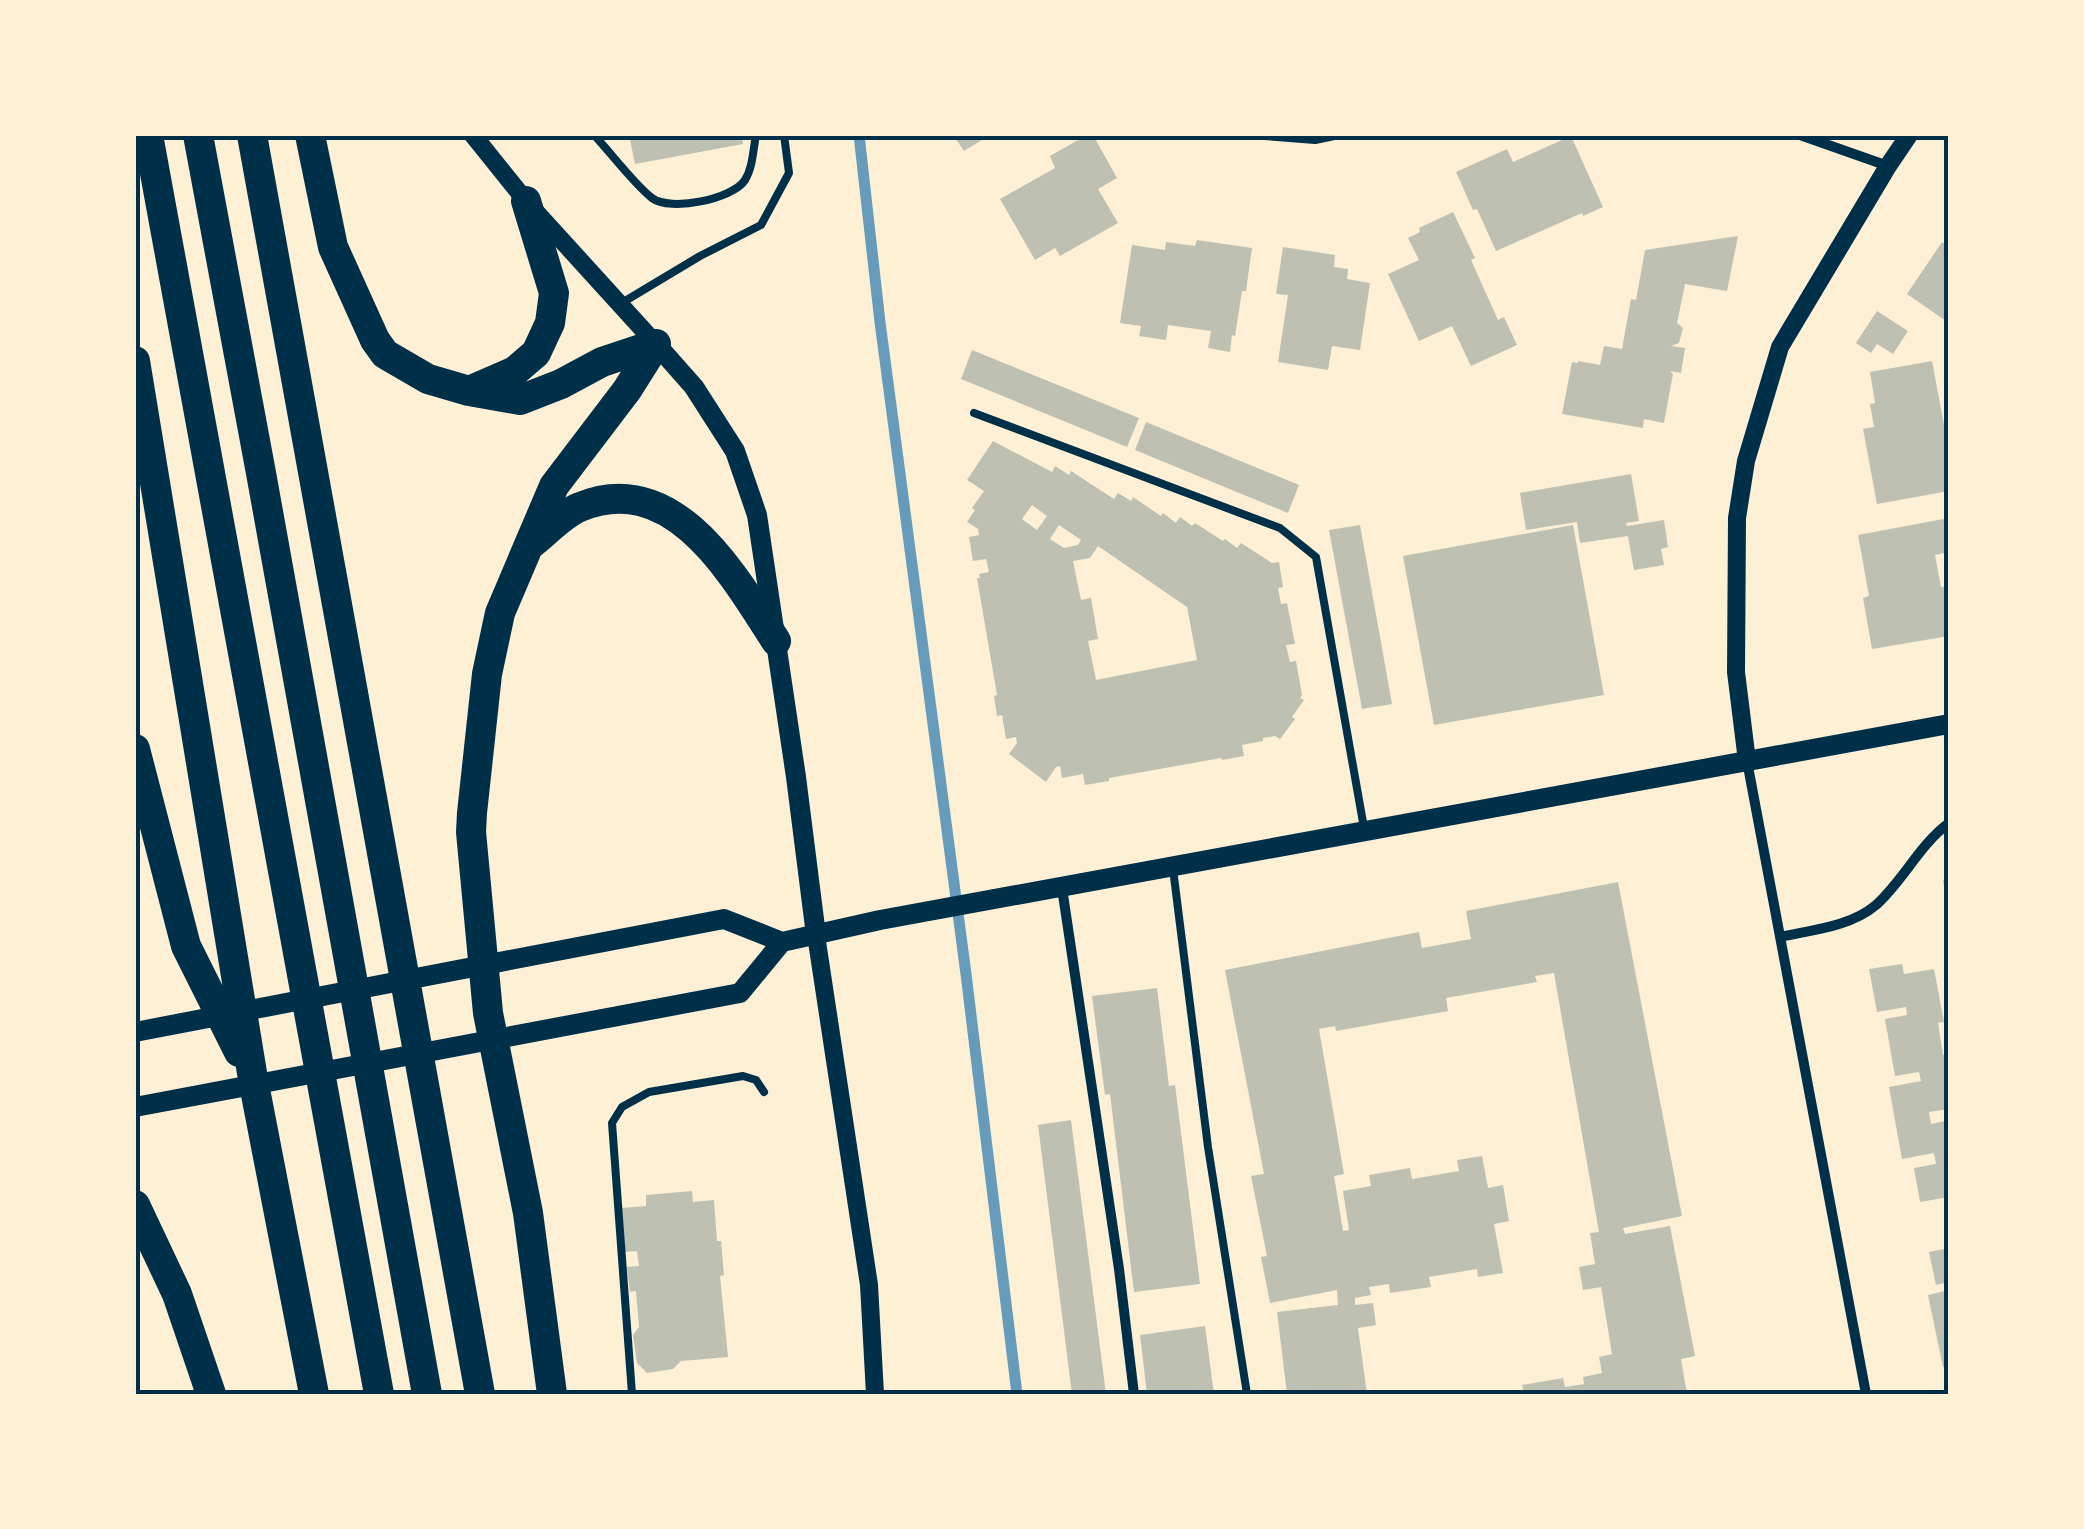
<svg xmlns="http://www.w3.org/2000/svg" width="2084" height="1529" font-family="'Open Sans',sans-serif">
<rect width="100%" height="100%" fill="#fdf0d5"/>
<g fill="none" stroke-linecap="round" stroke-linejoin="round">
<path stroke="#669bbc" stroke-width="11" d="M 859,135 L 880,322 L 966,974 L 1017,1394"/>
</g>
<path fill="#bec0b2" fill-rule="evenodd" d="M 629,135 L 741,135 L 743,144 L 635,164 Z
M 953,135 L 990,135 L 964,151 Z
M 1087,135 L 1093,135 L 1117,178 L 1098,189 L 1118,223 L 1060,256 L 1055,248 L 1035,260 L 1000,199 L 1055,168 L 1050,156 Z
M 1571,136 L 1603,207 L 1583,216 L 1582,213 L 1496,251 L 1477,209 L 1473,210 L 1456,172 L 1507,149 L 1513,162 Z
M 1453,212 L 1475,258 L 1471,260 L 1498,320 L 1504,317 L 1517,345 L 1471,366 L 1452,326 L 1419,341 L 1388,274 L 1419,260 L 1408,238 L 1420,232 L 1419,228 Z
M 1738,236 L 1727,291 L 1685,284 L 1677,323 L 1683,328 L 1679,343 L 1671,346 L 1685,348 L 1681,373 L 1670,371 L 1673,374 L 1664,423 L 1644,419 L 1643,428 L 1562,414 L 1572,362 L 1578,363 L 1578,361 L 1600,365 L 1604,346 L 1622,349 L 1631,299 L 1636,300 L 1645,250 Z
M 1197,240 L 1252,248 L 1246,291 L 1242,291 L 1235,336 L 1232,335 L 1230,352 L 1208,348 L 1211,331 L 1168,325 L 1166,340 L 1139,336 L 1141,326 L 1120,323 L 1132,245 L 1165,250 L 1166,242 L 1195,246 Z
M 1949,241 L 1949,323 L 1907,294 L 1942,242 L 1946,245 Z
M 1283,247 L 1335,255 L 1334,267 L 1348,269 L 1347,279 L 1370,283 L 1360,350 L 1332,346 L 1328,370 L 1278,362 L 1288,295 L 1276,294 Z
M 1877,311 L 1908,331 L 1893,354 L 1877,344 L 1871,353 L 1856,343 Z
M 972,350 L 1139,418 L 1127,447 L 961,379 Z
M 1932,361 L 1949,451 L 1949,491 L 1877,504 L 1863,429 L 1874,427 L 1870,404 L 1875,403 L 1870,372 Z
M 1146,422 L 1299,485 L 1288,513 L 1135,450 Z
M 993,441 L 1052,472 L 1055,466 L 1069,475 L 1071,471 L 1114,499 L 1118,493 L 1131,501 L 1133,497 L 1161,516 L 1163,513 L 1176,523 L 1180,517 L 1192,526 L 1195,523 L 1223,541 L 1225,539 L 1237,548 L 1241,543 L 1272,563 L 1279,562 L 1283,587 L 1278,588 L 1281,604 L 1287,603 L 1295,644 L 1286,645 L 1290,662 L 1296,661 L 1302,695 L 1300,698 L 1304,700 L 1292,717 L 1295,719 L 1280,739 L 1275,736 L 1263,738 L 1263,741 L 1242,745 L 1244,756 L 1222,760 L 1221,758 L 1109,778 L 1109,781 L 1085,785 L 1083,774 L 1062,778 L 1060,766 L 1056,767 L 1046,782 L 1009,754 L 1017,743 L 1016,737 L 1006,739 L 1002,715 L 997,716 L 994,696 L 997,695 L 977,578 L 980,578 L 979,574 L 989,572 L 986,559 L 973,561 L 969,537 L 979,535 L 978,529 L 967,522 L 975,510 L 972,508 L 984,491 L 967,480 ZM 1032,505 L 1047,516 L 1037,530 L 1022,519 ZM 1059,525 L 1081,540 L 1078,545 L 1064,548 L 1050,539 ZM 1098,546 L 1187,607 L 1197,660 L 1096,680 L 1088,641 L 1098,639 L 1091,598 L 1081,600 L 1073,561 L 1090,558 Z
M 1631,474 L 1639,521 L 1626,523 L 1627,526 L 1664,520 L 1668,547 L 1661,549 L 1664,565 L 1634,570 L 1628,536 L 1580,543 L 1577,522 L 1526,530 L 1520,493 Z
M 1949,518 L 1949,552 L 1935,555 L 1941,587 L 1949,586 L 1949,636 L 1872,649 L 1863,598 L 1869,596 L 1858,535 Z
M 1360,525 L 1392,704 L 1362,709 L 1329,530 Z
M 1573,525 L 1604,695 L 1434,725 L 1403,556 Z
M 1949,879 L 1949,904 L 1947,904 L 1943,880 Z
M 1618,882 L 1682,1216 L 1623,1228 L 1625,1234 L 1670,1226 L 1695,1356 L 1681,1359 L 1687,1394 L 1524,1394 L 1522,1385 L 1563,1378 L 1565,1387 L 1584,1384 L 1583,1377 L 1602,1373 L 1599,1357 L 1612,1354 L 1601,1287 L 1583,1290 L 1579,1267 L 1595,1264 L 1590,1233 L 1599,1232 L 1554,973 L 1535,976 L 1537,982 L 1446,998 L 1448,1011 L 1336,1031 L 1335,1026 L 1319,1029 L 1344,1174 L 1334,1176 L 1343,1231 L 1349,1230 L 1343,1191 L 1371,1186 L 1369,1175 L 1410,1168 L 1412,1179 L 1459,1171 L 1457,1160 L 1482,1156 L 1488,1188 L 1503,1185 L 1509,1221 L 1494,1224 L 1503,1273 L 1478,1277 L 1477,1269 L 1429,1277 L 1431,1287 L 1390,1293 L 1389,1284 L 1369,1287 L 1371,1295 L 1355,1298 L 1355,1305 L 1373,1303 L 1376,1325 L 1358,1328 L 1367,1394 L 1287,1394 L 1277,1312 L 1338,1305 L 1337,1290 L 1270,1303 L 1261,1257 L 1267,1256 L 1251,1176 L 1264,1174 L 1225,970 L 1419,932 L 1422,948 L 1471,939 L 1466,911 Z
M 1902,964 L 1904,974 L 1934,969 L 1944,1022 L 1938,1023 L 1943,1055 L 1949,1054 L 1949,1109 L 1929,1112 L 1931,1124 L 1949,1120 L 1949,1197 L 1920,1202 L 1914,1168 L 1936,1164 L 1934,1153 L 1902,1159 L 1889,1087 L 1921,1081 L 1919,1072 L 1895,1076 L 1885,1019 L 1907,1015 L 1906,1007 L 1877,1012 L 1869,969 Z
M 1157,988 L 1169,1086 L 1175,1085 L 1200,1284 L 1134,1292 L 1110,1094 L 1105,1095 L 1092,996 Z
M 1071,1120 L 1106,1394 L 1072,1394 L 1038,1125 Z
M 692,1191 L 693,1202 L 714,1200 L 717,1241 L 721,1241 L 724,1275 L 720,1276 L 728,1357 L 681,1361 L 673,1369 L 647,1373 L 637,1363 L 633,1335 L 639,1327 L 636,1291 L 630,1292 L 627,1267 L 639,1266 L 637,1251 L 625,1252 L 622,1208 L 646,1206 L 646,1195 Z
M 1949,1248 L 1949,1282 L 1936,1285 L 1929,1252 Z
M 1949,1290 L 1949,1366 L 1943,1367 L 1928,1295 Z
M 1205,1326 L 1214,1394 L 1147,1394 L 1140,1335 Z"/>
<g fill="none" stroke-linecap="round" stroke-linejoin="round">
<path stroke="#003049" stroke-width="8" d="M 594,135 C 611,153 634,184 652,198 C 670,212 733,199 745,180 C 753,167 753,150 756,135
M 620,304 L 700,256 L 761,225 L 789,173 L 784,135
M 974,413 L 1280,528 L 1316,557 L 1364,828
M 1173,869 L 1208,1147 L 1247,1394
M 632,1394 L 612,1123 L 622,1107 L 649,1092 L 743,1076 L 756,1080 L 764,1092"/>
<path stroke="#003049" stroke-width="10" d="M 1265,135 L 1315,139 L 1334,135
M 1800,135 L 1888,166
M 1747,761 L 1866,1394
M 1062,888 L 1119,1269 L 1134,1394
M 1780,937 C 1812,930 1850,927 1876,905 C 1903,881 1920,844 1949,823"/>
<path stroke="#003049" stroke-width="18" d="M 473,135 L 526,201 L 656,344
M 1747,761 L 1736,672 L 1737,518 L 1746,461 L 1780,347 L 1888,166 L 1909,135
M 816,935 L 869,1285 L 875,1394"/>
<path stroke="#003049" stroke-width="20" d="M 656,344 L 694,387 L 735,451 L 757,515 L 796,777 L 816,935
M 135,1032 L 724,919 L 782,942
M 135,1107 L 740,993 L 782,942 L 880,920 L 1949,724"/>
<path stroke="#003049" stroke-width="30" d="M 148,135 L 379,1394
M 198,135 L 261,473 L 427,1394
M 252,135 L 480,1394
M 310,135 L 333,247 L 375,340 L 385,354 L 428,379 L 469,391 L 520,400 L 561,384 L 602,362 L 656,344
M 135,361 L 253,1079 L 314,1394
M 469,391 L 515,371 L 536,353 L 550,323 L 554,293 L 526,201
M 531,544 C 546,533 562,514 580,507 C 674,468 734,576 776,641
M 135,749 L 186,946 L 239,1052
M 135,1205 L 177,1294 L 211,1394
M 552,1394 L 528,1213 L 488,1013 L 471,832 L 472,813 L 487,674 L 500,613 L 554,486 L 627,390 L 656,344"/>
</g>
<rect width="2084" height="1529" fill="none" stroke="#fdf0d5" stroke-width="275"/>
<rect x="138" y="138" width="1808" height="1254" fill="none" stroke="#003049" stroke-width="4"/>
</svg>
